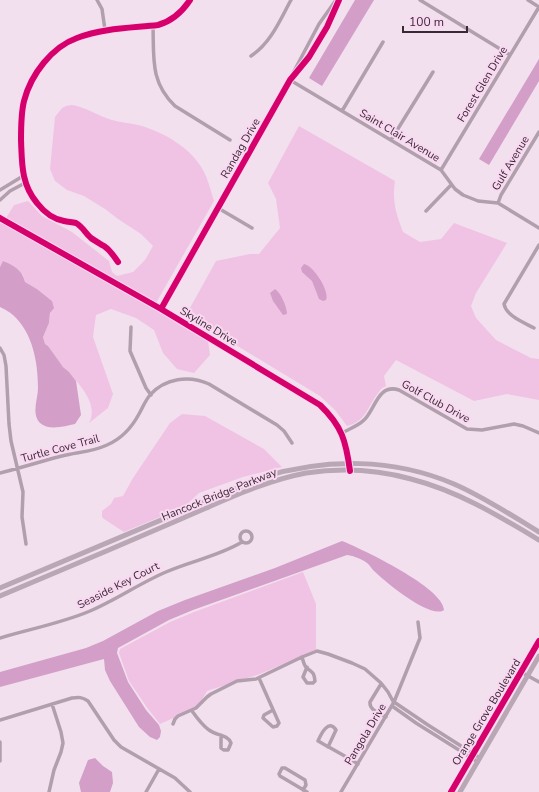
<svg xmlns="http://www.w3.org/2000/svg" width="539" height="792" font-family="'Nunito Sans',sans-serif">
<rect width="100%" height="100%" fill="#f2e0ee"/>
<path fill="#f0c3e5" d="M 72,105 C 86,107 98,116 112,120 C 122,123 132,123 142,126 C 166,134 190,147 203,170 C 208,179 211,191 214,201 L 156,303 L 6,218 L 14,205 L 28,201 L 42,216 L 72,232 L 109,261 L 112,272 L 117,276 L 133,272 L 145,260 L 153,246 L 141,234 L 118,219 L 105,209 L 84,196 L 67,190 L 55,181 L 50,169 L 55,117 L 62,108 L 66,106 Z
M 299,126 L 395,181 C 392,202 396,213 403,232 L 420,242 L 441,239 L 454,223 L 507,243 L 476,293 L 471,306 L 476,318 L 496,340 L 531,358 L 539,359 L 539,400 L 507,394 L 474,401 L 396,360 L 384,376 L 386,386 C 384,387 380,389 379,392 C 368,405 366,422 347,426 L 335,410 L 320,396 L 186,315 L 216,261 L 250,254 L 259,254 L 280,228 L 276,199 L 268,183 Z
M 0,223 L 3,224 L 4,223 L 160,311 L 208,340 L 210,355 L 194,373 L 177,369 L 163,353 L 154,330 L 136,318 L 111,309 L 96,315 L 93,337 L 113,394 L 108,408 L 89,423 C 100,403 76,380 63,367 C 57,361 52,353 48,346 L 45,344 L 43,337 L 49,323 L 52,301 L 37,289 L 25,282 L 23,275 L 4,261 L 0,267 Z
M 182,414 L 205,416 L 264,449 L 282,467 L 243,477 L 199,493 L 184,507 L 124,532 L 104,519 L 102,517 L 102,511 L 111,504 L 114,498 L 123,496 L 133,478 L 170,423 Z
M 303,572 L 316,604 L 316,650 L 260,674 L 207,691 L 198,707 L 160,724 L 148,709 L 129,681 L 119,653 L 120,649 L 170,622 L 194,612 Z"/>
<path fill="#d39ec7" d="M 355,0 L 374,0 L 322,86 L 309,78 Z
M 539,59 L 539,81 L 489,165 L 479,159 Z
M 3,261 C 15,266 22,270 25,282 L 37,289 L 52,301 L 54,308 L 50,313 L 49,323 L 43,337 L 45,344 L 48,346 L 63,367 L 69,372 L 76,381 L 81,415 L 75,424 C 65,426 49,431 40,423 C 31,414 38,399 38,388 C 38,363 33,333 13,315 C 10,312 4,309 0,307 L 0,267 Z
M 304,264 C 313,265 330,291 326,300 L 323,301 L 319,299 L 312,281 L 302,272 L 301,268 Z
M 275,289 C 281,293 287,307 287,314 L 283,315 L 273,301 L 270,293 Z
M 342,541 C 362,549 444,588 444,610 C 431,620 384,581 373,570 C 371,568 370,565 367,563 C 362,559 354,556 347,555 L 193,610 L 169,620 L 118,648 L 117,653 L 128,682 L 146,710 L 159,725 L 161,731 L 160,737 L 157,740 L 150,737 L 139,727 L 110,681 L 105,670 L 104,659 L 0,687 L 0,672 L 86,648 L 103,641 L 158,611 L 185,600 L 275,568 Z
M 95,758 L 103,766 L 112,772 L 113,783 L 110,792 L 81,792 L 79,783 L 88,760 Z"/>
<g fill="none" stroke-linecap="round" stroke-linejoin="round">
<path stroke="#b19fad" stroke-width="3.5" d="M 97,0 L 102,9 L 105,30
M 420,0 L 510,55
M 528,0 L 539,7
M 153,26 C 154,58 150,82 175,106 L 230,140
M 251,56 C 271,43 280,20 291,0
M 292,75 L 319,24 L 336,0
M 290,80 L 441,170 L 455,189 L 463,195 L 478,201 L 498,203 L 539,228
M 342,111 L 383,42
M 391,140 L 433,72
M 441,170 L 539,7
M 0,190 L 23,176
M 0,200 L 10,191 L 25,183
M 498,203 L 501,195 L 539,132
M 218,208 L 252,228
M 426,211 L 451,185
M 118,262 C 114,256 110,250 104,246 C 99,243 95,241 91,238 C 85,233 83,227 76,223 C 72,222 68,222 64,221 C 53,219 44,212 37,203 C 21,184 22,163 21,140 C 21,127 21,113 24,101 C 31,74 52,47 77,38 C 103,28 132,28 158,25 C 172,21 182,12 190,0
M 161,309 L 290,80 L 309,57 L 327,27 L 339,0
M 131,327 L 130,351 L 146,388 L 151,395
M 534,328 C 525,323 506,316 504,304 L 539,245
M 0,348 L 4,355 L 6,366 L 9,424 L 11,441 L 23,492 L 22,517 L 26,544
M 342,433 C 349,429 358,426 364,420 C 375,410 378,383 399,390 L 467,429 L 482,430 L 514,424 L 523,426 L 539,433
M 0,473 C 21,468 42,461 62,456 C 78,452 92,452 107,445 C 121,439 132,427 139,414 C 143,407 145,401 150,395 C 165,378 189,375 209,384 L 277,425 L 284,431 L 292,443
M240 537a6 6 0 1 1 12 0a6 6 0 1 1-12 0Z
M 0,638 C 30,629 62,623 90,611 C 116,600 140,583 166,572 C 191,561 219,556 242,542
M 302,657 C 303,660 304,665 306,667 C 312,673 314,671 315,681 L 313,683 L 307,683 L 303,677 L 307,667
M 521,672 L 539,682
M 259,678 L 279,723 L 277,726 L 273,727 L 263,718 L 264,715 L 273,710
M 381,684 L 370,702 C 369,710 379,713 386,717
M 394,702 L 428,725 L 480,758
M 392,706 L 416,723 L 478,762
M 192,711 C 197,718 202,725 209,730 C 217,736 227,734 231,743 L 228,750 L 224,750 L 221,748 L 221,735
M 0,720 L 72,698 C 79,697 82,697 88,701 L 114,740 L 121,747 L 175,778 L 190,792
M 173,724 L 175,719 L 178,716 L 196,708 L 207,697 L 211,694 L 237,681 L 256,679 L 302,657 L 317,651 L 328,654 L 352,663 L 365,669 L 381,683 L 388,692 L 394,703
M 0,742 L 0,761
M 328,747 L 336,730 C 329,718 321,734 318,741 C 332,749 345,756 358,764
M 303,790 L 306,785 L 305,780 L 285,768 L 282,768 L 279,774 L 280,776 L 307,792
M 49,792 L 54,770 L 61,752 L 63,743 L 61,732 L 52,704
M 146,792 L 159,769
M 341,792 L 394,702 L 420,638 L 418,622"/>
<path stroke="#baa7b6" stroke-width="5" d="M 0,218 L 161,309 L 320,405 C 342,426 346,441 350,471
M 0,588 L 263,477 C 326,458 393,458 454,484 C 484,497 511,515 539,532
M 0,596 C 60,571 121,545 181,519 C 221,502 263,481 306,473 C 340,468 378,470 411,479 C 458,491 499,516 539,540
M 451,792 L 539,641
M 460,792 L 539,656"/>
<g stroke="#fad8f1" stroke-width="8">
<path id="cycleway" d="M 0,218 L 161,309 L 320,405 C 342,426 346,441 350,471
M 118,262 C 114,256 110,250 104,246 C 99,243 95,241 91,238 C 85,233 83,227 76,223 C 72,222 68,222 64,221 C 53,219 44,212 37,203 C 21,184 22,163 21,140 C 21,127 21,113 24,101 C 31,74 52,47 77,38 C 103,28 132,28 158,25 C 172,21 182,12 190,0
M 161,309 L 290,80 L 309,57 L 327,27 L 339,0
M 451,792 L 539,641"/>
</g>
<use href="#cycleway" stroke="#d6006c" stroke-width="6"/>
</g>
<g text-anchor="middle" stroke-width="4" stroke-linejoin="round" paint-order="stroke">
<g font-size="11" fill="#372a34" stroke="#fad8f1">
<text transform="translate(482 84) rotate(-59)" y="4">Forest Glen Drive</text>
<text transform="translate(400 135) rotate(31)" y="4">Saint Clair Avenue</text>
<text transform="translate(240 148) rotate(-60)" y="4">Randag Drive</text>
<text transform="translate(510 163) rotate(-59)" y="4">Gulf Avenue</text>
<text transform="translate(209 326) rotate(31)" y="4">Skyline Drive</text>
<text transform="translate(436 401) rotate(29)" y="4">Golf Club Drive</text>
<text transform="translate(60 448) rotate(-15)" y="4">Turtle Cove Trail</text>
<text transform="translate(219 494) rotate(-22)" y="4">Hancock Bridge Parkway</text>
<text transform="translate(118 585) rotate(-27)" y="4">Seaside Key Court</text>
<text transform="translate(486 712) rotate(-59)" y="4">Orange Grove Boulevard</text>
<text transform="translate(365 734) rotate(-59)" y="4">Pangola Drive</text>
</g>
</g>
<path d="M403 26v6h64v-6" fill="none" stroke="#372a34" stroke-width="2"/>
<text x="409" y="26" font-size="12" fill="#372a34" stroke="#fad8f1" stroke-width="3" paint-order="stroke">100 m</text>
</svg>
